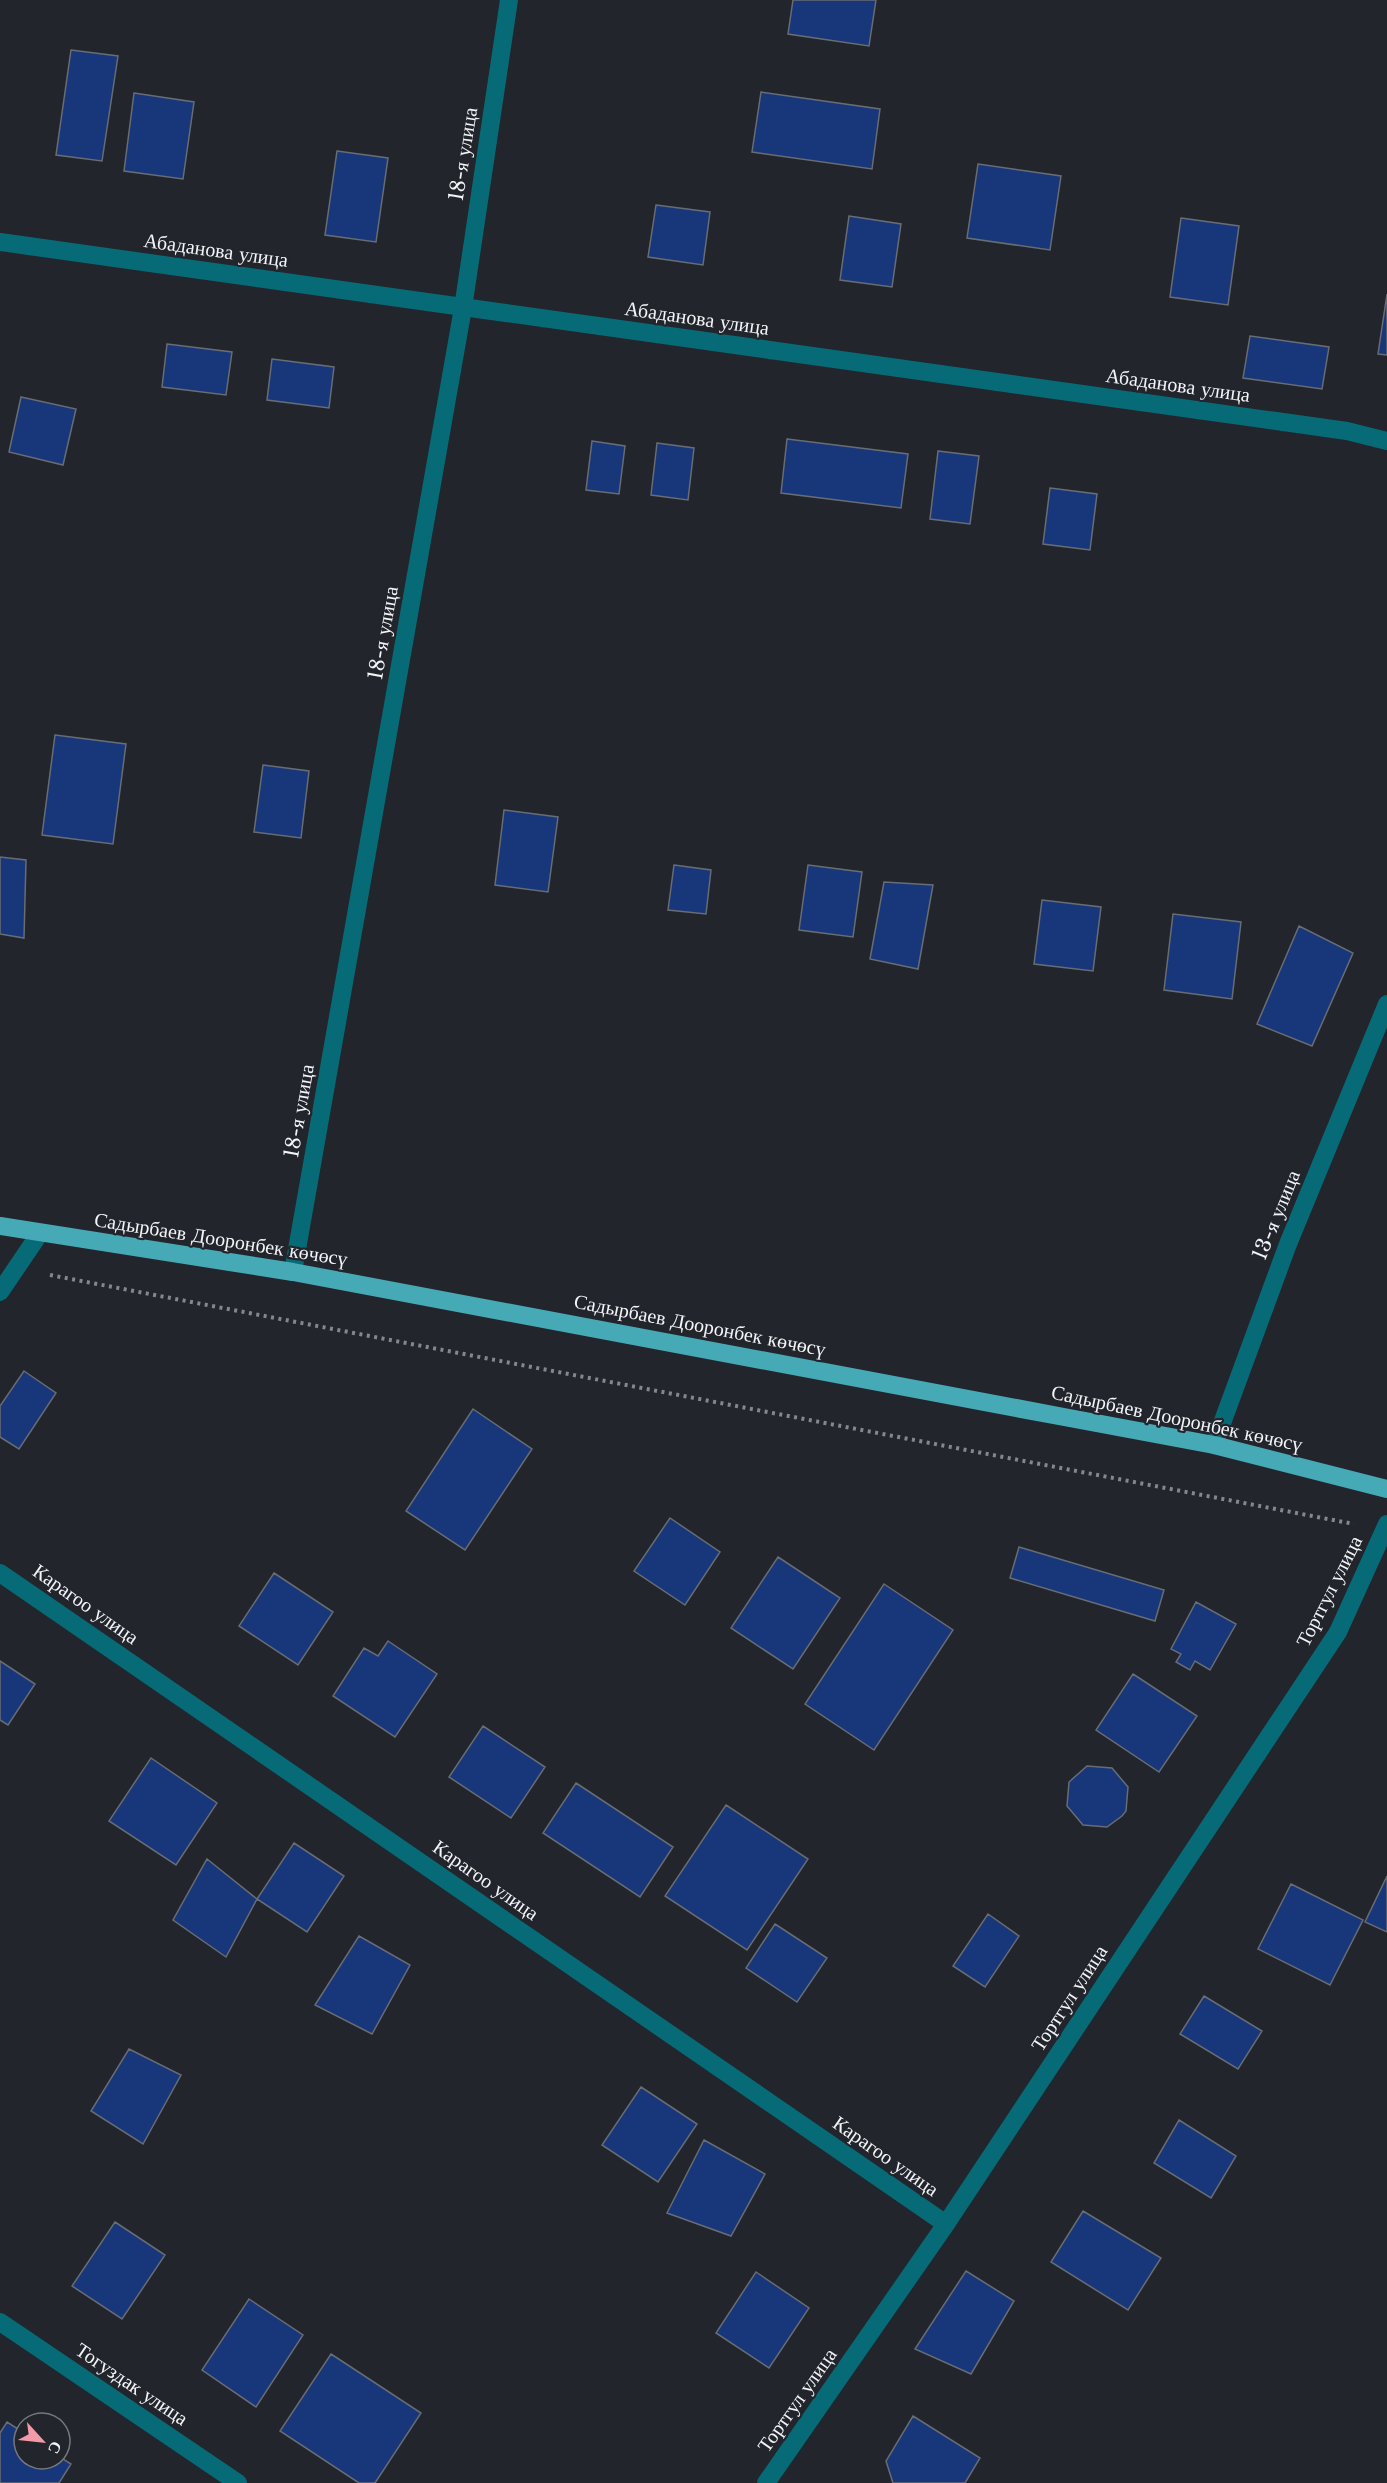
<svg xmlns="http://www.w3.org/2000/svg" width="1387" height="2483" font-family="'Libre Baskerville',serif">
<rect width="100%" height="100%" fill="#22252b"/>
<path fill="#18367a" stroke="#686c73" stroke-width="1.5" d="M 793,0 L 876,0 L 869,46 L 788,34 Z
M 71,50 L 118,56 L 102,161 L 56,155 Z
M 761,92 L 880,109 L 872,169 L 752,152 Z
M 134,93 L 194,102 L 183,179 L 124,171 Z
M 337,151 L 388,158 L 376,242 L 325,235 Z
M 978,164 L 1061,176 L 1050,250 L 967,238 Z
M 656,205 L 710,212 L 703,265 L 648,257 Z
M 849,216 L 901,224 L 892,287 L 840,280 Z
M 1181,218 L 1239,226 L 1228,305 L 1170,297 Z
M 1387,294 L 1387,355 L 1378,354 Z
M 1250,336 L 1329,347 L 1322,389 L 1243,378 Z
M 167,344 L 232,352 L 226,395 L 162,387 Z
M 272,359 L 334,367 L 329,408 L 267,400 Z
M 21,397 L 76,409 L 63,465 L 9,452 Z
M 787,439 L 908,454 L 901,508 L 781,493 Z
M 592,441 L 625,446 L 619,494 L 586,490 Z
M 657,443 L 694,448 L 688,500 L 651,495 Z
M 938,451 L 979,456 L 970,524 L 930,519 Z
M 1050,488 L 1097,494 L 1090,550 L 1043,544 Z
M 55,735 L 126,744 L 113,844 L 42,835 Z
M 263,765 L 309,771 L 301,838 L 254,832 Z
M 504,810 L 558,817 L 548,892 L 495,885 Z
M 0,857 L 26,860 L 24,938 L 0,934 Z
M 674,865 L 711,870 L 706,914 L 668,910 Z
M 808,865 L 862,872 L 853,937 L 799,930 Z
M 884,882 L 933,885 L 918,969 L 870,959 Z
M 1042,900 L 1101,907 L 1093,971 L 1034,964 Z
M 1173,914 L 1241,922 L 1232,999 L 1164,990 Z
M 1299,926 L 1353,953 L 1312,1046 L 1257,1024 Z
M 24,1371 L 56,1393 L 19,1449 L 0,1437 L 0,1406 Z
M 473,1409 L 532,1449 L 465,1550 L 406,1511 Z
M 670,1518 L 720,1552 L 685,1605 L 634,1571 Z
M 1019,1547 L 1164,1590 L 1155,1621 L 1010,1578 Z
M 778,1557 L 840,1598 L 793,1669 L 731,1628 Z
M 274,1573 L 333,1612 L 298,1665 L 239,1626 Z
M 884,1584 L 953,1630 L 874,1750 L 805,1704 Z
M 1196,1602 L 1236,1624 L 1210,1670 L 1195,1661 L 1190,1670 L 1176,1662 L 1181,1654 L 1171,1649 Z
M 388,1641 L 437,1674 L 395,1737 L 333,1696 L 364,1648 L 378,1656 Z
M 0,1661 L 35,1684 L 8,1725 L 0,1720 Z
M 1133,1674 L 1197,1716 L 1159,1772 L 1096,1730 Z
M 483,1726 L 545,1767 L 511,1818 L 449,1777 Z
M 151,1758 L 217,1803 L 176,1865 L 109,1821 Z
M 1087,1766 L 1112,1768 L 1128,1787 L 1126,1811 L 1122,1816 L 1107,1827 L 1083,1825 L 1067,1806 L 1069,1782 Z
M 576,1783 L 673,1847 L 640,1897 L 543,1833 Z
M 726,1805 L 808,1859 L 747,1950 L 665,1896 Z
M 294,1843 L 344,1876 L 307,1932 L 257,1899 Z
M 207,1859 L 257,1899 L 226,1957 L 173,1920 Z
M 1387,1876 L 1387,1932 L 1365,1922 Z
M 1291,1884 L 1363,1920 L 1330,1985 L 1258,1949 Z
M 988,1914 L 1019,1936 L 985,1987 L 953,1966 Z
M 775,1924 L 827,1958 L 797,2002 L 746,1968 Z
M 359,1936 L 410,1965 L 372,2034 L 315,2005 Z
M 1204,1996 L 1262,2031 L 1238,2069 L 1180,2034 Z
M 129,2049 L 181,2075 L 143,2144 L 91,2111 Z
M 641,2087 L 697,2124 L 658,2182 L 602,2145 Z
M 1179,2120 L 1236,2156 L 1211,2198 L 1154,2163 Z
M 704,2140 L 765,2174 L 731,2236 L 667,2213 Z
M 1083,2211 L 1161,2258 L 1128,2310 L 1051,2262 Z
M 115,2222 L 165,2255 L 122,2319 L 72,2286 Z
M 966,2271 L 1014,2301 L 971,2374 L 915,2349 Z
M 756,2272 L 809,2308 L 769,2368 L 716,2333 Z
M 249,2299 L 303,2335 L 256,2407 L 202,2370 Z
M 331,2354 L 421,2413 L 375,2483 L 359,2483 L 280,2431 Z
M 913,2416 L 980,2458 L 965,2483 L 893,2483 L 886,2461 Z
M 7,2422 L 24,2433 L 24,2459 L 60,2459 L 60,2457 L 71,2464 L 59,2483 L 0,2483 L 0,2433 Z"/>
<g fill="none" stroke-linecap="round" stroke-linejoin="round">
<path stroke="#85878c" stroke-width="4" stroke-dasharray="3 4.5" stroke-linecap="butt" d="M 50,1275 L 1354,1524"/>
<path stroke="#066b77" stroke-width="18" d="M 0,242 L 1347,431 L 1387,441
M 293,1272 L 463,308 L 509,0
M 0,1292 L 40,1233
M 1214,1445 L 1288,1244 L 1387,1004
M 0,1573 L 946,2224
M 0,2322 L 238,2483
M 766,2483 L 946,2224 L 1338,1632 L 1387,1524"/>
<path stroke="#46a9b6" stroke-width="18" d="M 0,1226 L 293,1272 L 1064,1417 L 1214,1445 L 1387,1489"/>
</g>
<g text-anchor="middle" stroke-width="4.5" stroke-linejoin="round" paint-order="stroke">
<g font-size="20" fill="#f2f4f8" stroke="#22252b">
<text transform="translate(463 154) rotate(-81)" y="7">18-я улица</text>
<text transform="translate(216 250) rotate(8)" y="7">Абаданова улица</text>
<text transform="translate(697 318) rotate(8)" y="7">Абаданова улица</text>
<text transform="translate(1178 385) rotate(8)" y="7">Абаданова улица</text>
<text transform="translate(383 633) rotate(-80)" y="7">18-я улица</text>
<text transform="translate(299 1111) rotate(-80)" y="7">18-я улица</text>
<text transform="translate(1276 1215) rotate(-68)" y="7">13-я улица</text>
<text transform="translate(221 1239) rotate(9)" y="7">Садырбаев Дооронбек көчөсү</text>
<text transform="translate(700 1325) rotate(11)" y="7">Садырбаев Дооронбек көчөсү</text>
<text transform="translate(1177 1418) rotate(12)" y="7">Садырбаев Дооронбек көчөсү</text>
<text transform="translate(1329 1591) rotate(-63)" y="7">Тортгул улица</text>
<text transform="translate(86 1604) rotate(35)" y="7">Карагоо улица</text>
<text transform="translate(486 1880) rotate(35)" y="7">Карагоо улица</text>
<text transform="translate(1069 1998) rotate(-57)" y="7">Тортгул улица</text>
<text transform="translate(886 2156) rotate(35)" y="7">Карагоо улица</text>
<text transform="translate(132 2384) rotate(34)" y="7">Тогуздак улица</text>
<text transform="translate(797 2400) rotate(-55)" y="7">Тортгул улица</text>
</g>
</g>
<g transform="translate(42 2441) rotate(117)"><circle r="28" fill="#22252b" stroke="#75787d" stroke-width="1.5"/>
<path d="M0-4.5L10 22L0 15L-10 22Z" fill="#f39aa8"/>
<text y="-9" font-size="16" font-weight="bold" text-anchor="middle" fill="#f2f4f8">С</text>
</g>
</svg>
